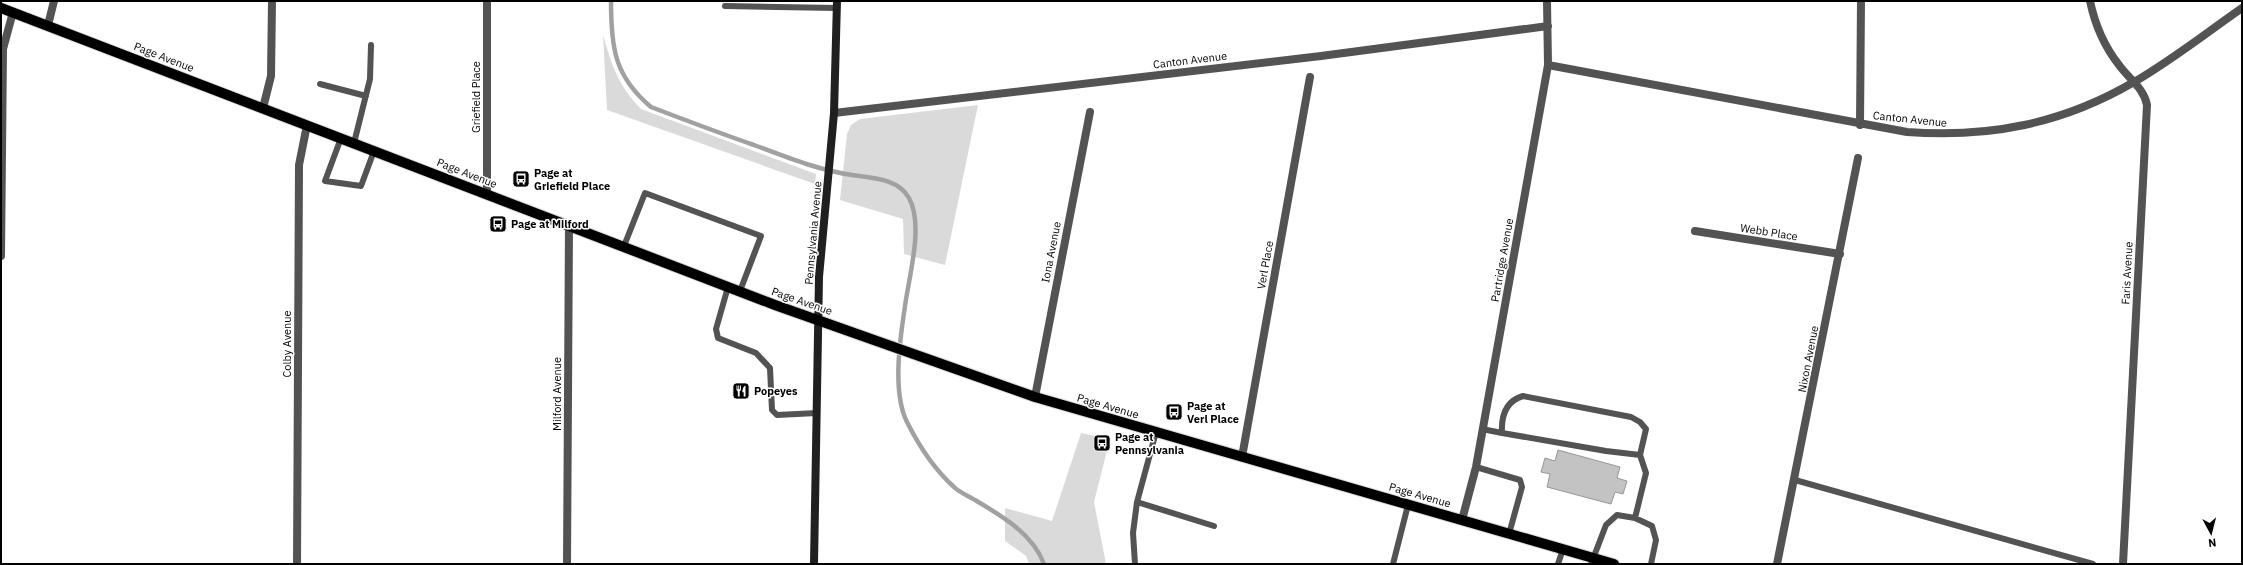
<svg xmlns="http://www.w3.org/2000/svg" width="2243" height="565" font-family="'IBM Plex Sans',sans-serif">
<rect width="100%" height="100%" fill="#fff"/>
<path fill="#dadada" d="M 603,35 C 612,66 618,85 641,109 L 816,174 L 815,184 L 607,110 Z
M 978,105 L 945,265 L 904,254 L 903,219 L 840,200 L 847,134 L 851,125 L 860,119 Z
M 1081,433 L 1110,439 L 1094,502 L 1106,564 L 1029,564 L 1026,556 L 1005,541 L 1005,508 L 1052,521 Z"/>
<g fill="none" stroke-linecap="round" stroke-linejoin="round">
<path stroke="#a1a1a1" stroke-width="4.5" d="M 611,1 C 611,47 614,76 651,107 C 685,120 719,133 754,145 C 786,157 818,170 852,175 C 871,178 898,178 909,198 C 924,225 909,276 905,306 C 900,339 892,392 907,422 C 919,446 934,469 954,487 C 960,493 969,496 975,500 C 1002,516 1033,534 1044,564"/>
</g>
<path fill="#c3c3c3" stroke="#979797" d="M 1558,450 L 1620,467 L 1617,478 L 1627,481 L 1623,494 L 1615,492 L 1611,504 L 1547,487 L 1550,474 L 1541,472 L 1545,458 L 1555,461 Z"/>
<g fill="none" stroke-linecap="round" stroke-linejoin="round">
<g stroke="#dbdbdb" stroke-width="12">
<path id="primary" d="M 1,8 L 775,305 L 1035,397 L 1614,564"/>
</g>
<path stroke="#535353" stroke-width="6" d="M 725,6 L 837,8
M 320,84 L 366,96
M 341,138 L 325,181 L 361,186 L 374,151
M 354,143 L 370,79 L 371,45
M 624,246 L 645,193 L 761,236 L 740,291
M 728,287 L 716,329 L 718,338 L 756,353 L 770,368 L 772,410 L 777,415 L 817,413
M 1482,429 L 1502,433
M 1476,467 L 1520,480 L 1522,487 L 1509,534
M 1795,480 L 2093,564
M 1137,502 L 1156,432
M 1635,518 L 1646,473 L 1640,455 L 1646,429 L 1640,422 L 1631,417 L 1523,396 C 1506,401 1501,415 1502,433 L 1606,451 L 1640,455
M 1135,564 L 1133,533 L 1137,502 L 1214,526
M 1393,564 L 1408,505
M 1558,564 L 1563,549
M 1591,564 L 1606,525 L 1617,515 L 1635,518 L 1652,526 L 1656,540 L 1651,564"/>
<path stroke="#535353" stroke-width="8" d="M 2090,1 C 2095,25 2104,46 2119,65 C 2129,79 2144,88 2147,105 L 2123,564
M 48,25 L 54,1
M 1548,65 L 1907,132 C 1989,138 2062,124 2134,82 C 2172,60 2206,33 2242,8
M 263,108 L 271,76 L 272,1
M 834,113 L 1321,56 L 1548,26
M 1860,125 L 1861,1
M 487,193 L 487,1
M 1695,231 L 1840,254
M 1,256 L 3,49 L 13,12
M 1035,397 L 1090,112
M 1242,457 L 1310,77
M 1462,520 L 1476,467 L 1548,65 L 1547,1
M 297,564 L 299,165 L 307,125
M 567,564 L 569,225
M 1777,564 L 1858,158"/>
<path stroke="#202020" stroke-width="8" d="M 814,564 L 819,277 L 834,113 L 837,1"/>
<use href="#primary" stroke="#000" stroke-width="10"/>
</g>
<defs>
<g id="bus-square" transform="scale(0.9)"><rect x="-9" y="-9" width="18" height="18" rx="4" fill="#000" stroke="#fff"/><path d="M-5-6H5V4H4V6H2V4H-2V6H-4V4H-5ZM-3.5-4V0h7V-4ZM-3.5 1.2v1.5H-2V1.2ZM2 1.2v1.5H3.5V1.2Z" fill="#fff"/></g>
<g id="restaurant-square" transform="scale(0.9)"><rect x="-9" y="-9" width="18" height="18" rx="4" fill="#000" stroke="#fff"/><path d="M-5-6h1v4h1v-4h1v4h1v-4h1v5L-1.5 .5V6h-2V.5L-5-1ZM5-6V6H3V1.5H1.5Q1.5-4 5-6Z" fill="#fff"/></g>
</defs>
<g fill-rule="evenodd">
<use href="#bus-square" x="521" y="179"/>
<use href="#bus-square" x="498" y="224"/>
<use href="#restaurant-square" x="741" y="391"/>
<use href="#bus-square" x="1174" y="412"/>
<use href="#bus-square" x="1102" y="443"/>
</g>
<g text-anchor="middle" stroke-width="3" stroke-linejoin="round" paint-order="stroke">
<g font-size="11" fill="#000" stroke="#fff">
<text transform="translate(164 57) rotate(21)" y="4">Page Avenue</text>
<text transform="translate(1190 60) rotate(-7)" y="4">Canton Avenue</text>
<text transform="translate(476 97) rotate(-90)" y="4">Griefield Place</text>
<text transform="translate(1910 119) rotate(6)" y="4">Canton Avenue</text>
<text transform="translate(467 173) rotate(21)" y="4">Page Avenue</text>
<text transform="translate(1769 232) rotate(9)" y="4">Webb Place</text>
<text transform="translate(813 233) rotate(-85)" y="4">Pennsylvania Avenue</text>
<text transform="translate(1051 252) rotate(-79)" y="4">Iona Avenue</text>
<text transform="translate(1502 260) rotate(-80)" y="4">Partridge Avenue</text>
<text transform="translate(1265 265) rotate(-80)" y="4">Verl Place</text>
<text transform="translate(2127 273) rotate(-87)" y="4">Faris Avenue</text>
<text transform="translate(802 301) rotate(19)" y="4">Page Avenue</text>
<text transform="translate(287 344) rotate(-90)" y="4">Colby Avenue</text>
<text transform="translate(1808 359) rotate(-79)" y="4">Nixon Avenue</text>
<text transform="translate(557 394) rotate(-90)" y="4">Milford Avenue</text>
<text transform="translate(1108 406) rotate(16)" y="4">Page Avenue</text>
<text transform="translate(1420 495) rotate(16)" y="4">Page Avenue</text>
</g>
<g font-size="11" font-weight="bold" fill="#000" stroke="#fff" text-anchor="start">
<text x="534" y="177">Page at<tspan x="534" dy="13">Griefield Place</tspan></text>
<text x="511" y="228">Page at Milford</text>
<text x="754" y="395">Popeyes</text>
<text x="1187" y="410">Page at<tspan x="1187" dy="13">Verl Place</tspan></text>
<text x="1115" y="441">Page at<tspan x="1115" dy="13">Pennsylvania</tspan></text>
</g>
</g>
<rect width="2243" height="565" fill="none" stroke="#000000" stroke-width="4"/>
<g transform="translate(2211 533) rotate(173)" stroke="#ffffff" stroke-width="3" paint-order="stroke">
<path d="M0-3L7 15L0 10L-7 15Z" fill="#000000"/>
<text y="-6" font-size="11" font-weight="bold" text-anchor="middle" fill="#000000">N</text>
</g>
</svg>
